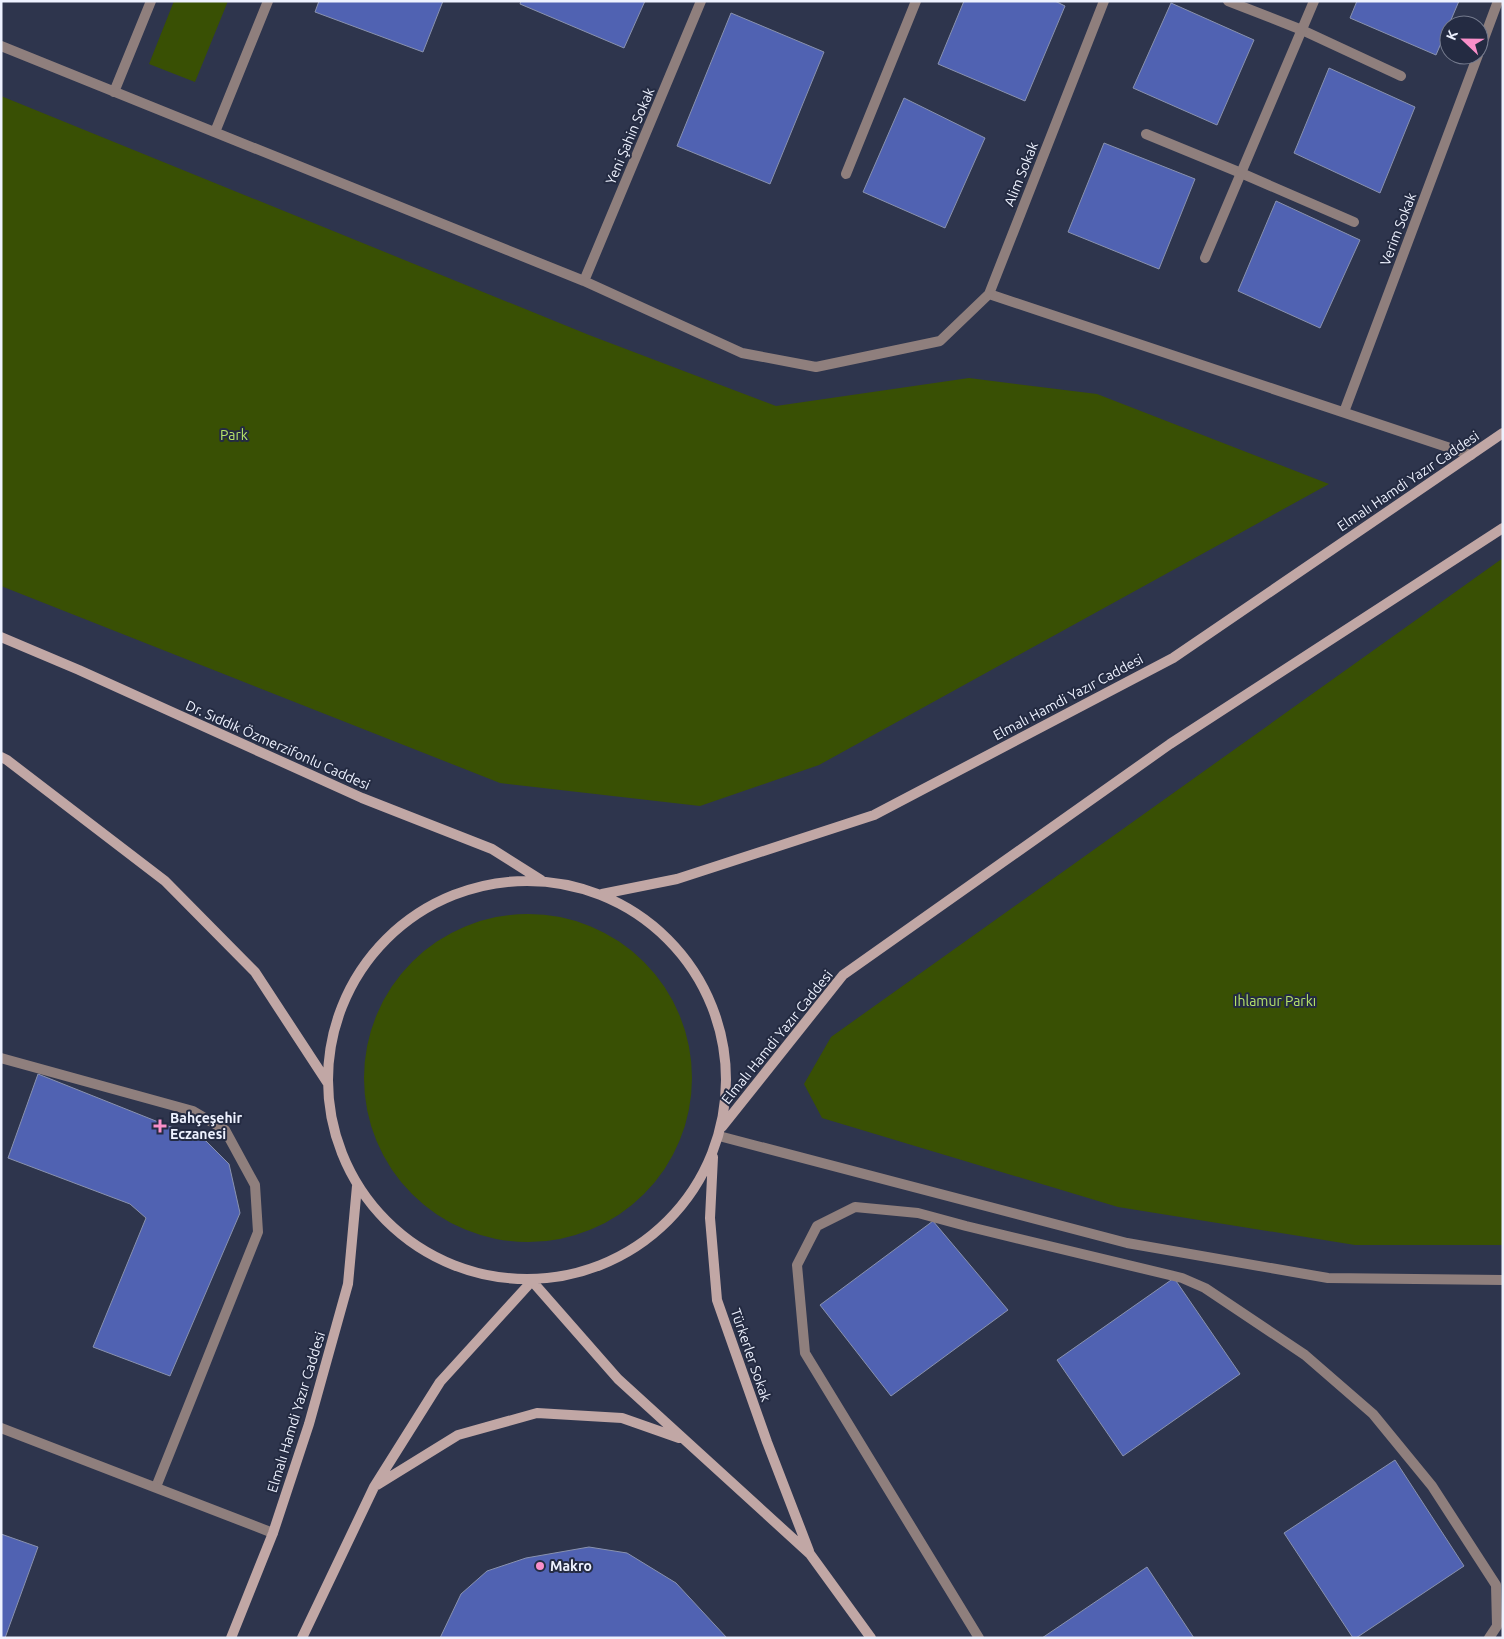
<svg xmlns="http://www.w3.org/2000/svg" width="1504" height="1639" font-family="Ubuntu,sans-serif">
<rect width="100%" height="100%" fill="#2e354d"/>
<path fill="#395004" d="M 174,1 L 228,1 L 195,82 L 149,64 Z
M 1,96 L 589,335 L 776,406 L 969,378 L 1097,394 L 1329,484 L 819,765 L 700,806 L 500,783 L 1,586 Z
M 1503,558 L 1503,1245 L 1355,1245 L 1118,1207 L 822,1118 L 804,1084 L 831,1037 Z
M364 1078a164 164 0 1 1 328 0a164 164 0 1 1-328 0Z"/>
<path fill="#5062b2" stroke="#8992af" d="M 319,1 L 443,1 L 423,52 L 315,12 Z
M 521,1 L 645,1 L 624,48 L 520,4 Z
M 964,1 L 1055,1 L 1065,6 L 1025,101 L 938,64 Z
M 1357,1 L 1459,1 L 1436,55 L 1350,18 Z
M 1171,3 L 1254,40 L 1217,125 L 1133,88 Z
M 731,13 L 824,52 L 770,184 L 677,146 Z
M 1329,68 L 1415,107 L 1380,193 L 1294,153 Z
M 904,98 L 985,138 L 945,228 L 863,192 Z
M 1104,143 L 1195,179 L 1159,269 L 1068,232 Z
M 1276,201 L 1360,240 L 1320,328 L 1238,291 Z
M 38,1074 L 206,1141 L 229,1164 L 240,1213 L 170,1376 L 93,1347 L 146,1218 L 130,1204 L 8,1158 Z
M 933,1221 L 1008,1310 L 891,1396 L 820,1305 Z
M 1174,1278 L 1240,1374 L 1123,1456 L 1057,1360 Z
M 1395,1460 L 1464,1566 L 1356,1638 L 1353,1638 L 1284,1533 Z
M 1,1534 L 38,1547 L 5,1638 L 1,1638 Z
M 589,1547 L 627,1553 L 676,1583 L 727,1638 L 440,1638 L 461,1594 L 487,1571 L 526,1558 Z
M 1147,1567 L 1194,1638 L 1042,1638 Z"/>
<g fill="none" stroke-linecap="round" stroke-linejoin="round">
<path stroke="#8f7f7d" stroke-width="10" d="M 1228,1 L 1302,30 L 1401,76
M 1146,134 L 1241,173 L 1354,222
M 1,1058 L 193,1111 L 225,1130 L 255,1185 L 258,1232 L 156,1487
M 979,1638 L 805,1353 L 797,1265 L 817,1226 L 855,1207 L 918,1213 L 966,1226 L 1182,1278 L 1205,1288 L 1305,1355 L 1373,1414 L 1432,1486 L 1496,1585 L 1497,1626 L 1489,1638"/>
<path stroke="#8f7f7d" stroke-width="10" d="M 1,46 L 584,281 L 742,353 L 816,367 L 940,341 L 989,294 L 1104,1
M 1479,52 L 1498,1
M 114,92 L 151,1
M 215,132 L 268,1
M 846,174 L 916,1
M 1205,258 L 1314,1
M 584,281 L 701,1
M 989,294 L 1471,455
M 1344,412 L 1478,55
M 719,1136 L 1127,1243 L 1328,1278 L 1503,1280
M 1,1428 L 273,1533"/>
<path stroke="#c1a7a5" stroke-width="10" d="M 1,637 L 79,670 L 362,798 L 492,849 L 541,880
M 1,757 L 7,760 L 165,881 L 255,972 L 327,1082
M328 1080a199 199 0 1 1 398 0a199 199 0 1 1-398 0Z
M 602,894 L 677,879 L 874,815 L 1173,658 L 1503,433
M 722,1127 L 843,975 L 1170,744 L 1503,528
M 713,1157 L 710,1218 L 717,1300 L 767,1442 L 809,1551
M 532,1281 L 618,1379 L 810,1554 L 871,1638
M 377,1485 L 458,1435 L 537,1413 L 622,1418 L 679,1438
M 231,1638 L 273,1533 L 309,1424 L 348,1284 L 357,1186
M 302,1638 L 374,1487 L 440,1382 L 532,1281"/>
</g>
<g fill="#f98fc9" stroke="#242b42" stroke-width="2">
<path d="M157.5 1118.5h5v5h5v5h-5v5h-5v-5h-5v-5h5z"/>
<circle cx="540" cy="1566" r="5"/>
</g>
<g text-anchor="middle" stroke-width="4" stroke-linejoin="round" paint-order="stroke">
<g font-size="14" fill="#eef2ff" stroke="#242b42">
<text transform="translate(630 136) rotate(-67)" y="5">Yeni Şahin Sokak</text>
<text transform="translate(1021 174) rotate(-68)" y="5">Alim Sokak</text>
<text transform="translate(1398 229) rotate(-69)" y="5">Verim Sokak</text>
<text transform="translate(1408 481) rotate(-34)" y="5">Elmalı Hamdi Yazır Caddesi</text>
<text transform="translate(1068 697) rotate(-28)" y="5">Elmalı Hamdi Yazır Caddesi</text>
<text transform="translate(278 745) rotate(24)" y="5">Dr. Sıddık Özmerzifonlu Caddesi</text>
<text transform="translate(777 1037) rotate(-51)" y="5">Elmalı Hamdi Yazır Caddesi</text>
<text transform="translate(751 1355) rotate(71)" y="5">Türkerler Sokak</text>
<text transform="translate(296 1412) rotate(-73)" y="5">Elmalı Hamdi Yazır Caddesi</text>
</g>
<g font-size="14" fill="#b6e36a" stroke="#242b42">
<text x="234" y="440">Park</text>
<text x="1275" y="1006">Ihlamur Parkı</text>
</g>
<g font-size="14" font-weight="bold" fill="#eef2ff" stroke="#242b42" text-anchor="start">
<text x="170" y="1123">Bahçeşehir<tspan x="170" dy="16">Eczanesi</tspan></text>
<text x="550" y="1571">Makro</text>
</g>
</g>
<rect width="1504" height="1639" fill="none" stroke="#eef2ff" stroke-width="5"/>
<g transform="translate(1464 40) rotate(292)"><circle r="24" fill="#242b42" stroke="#757b8e"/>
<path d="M0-4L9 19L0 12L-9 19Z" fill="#f98fc9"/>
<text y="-8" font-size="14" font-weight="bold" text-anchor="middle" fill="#eef2ff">K</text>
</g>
</svg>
